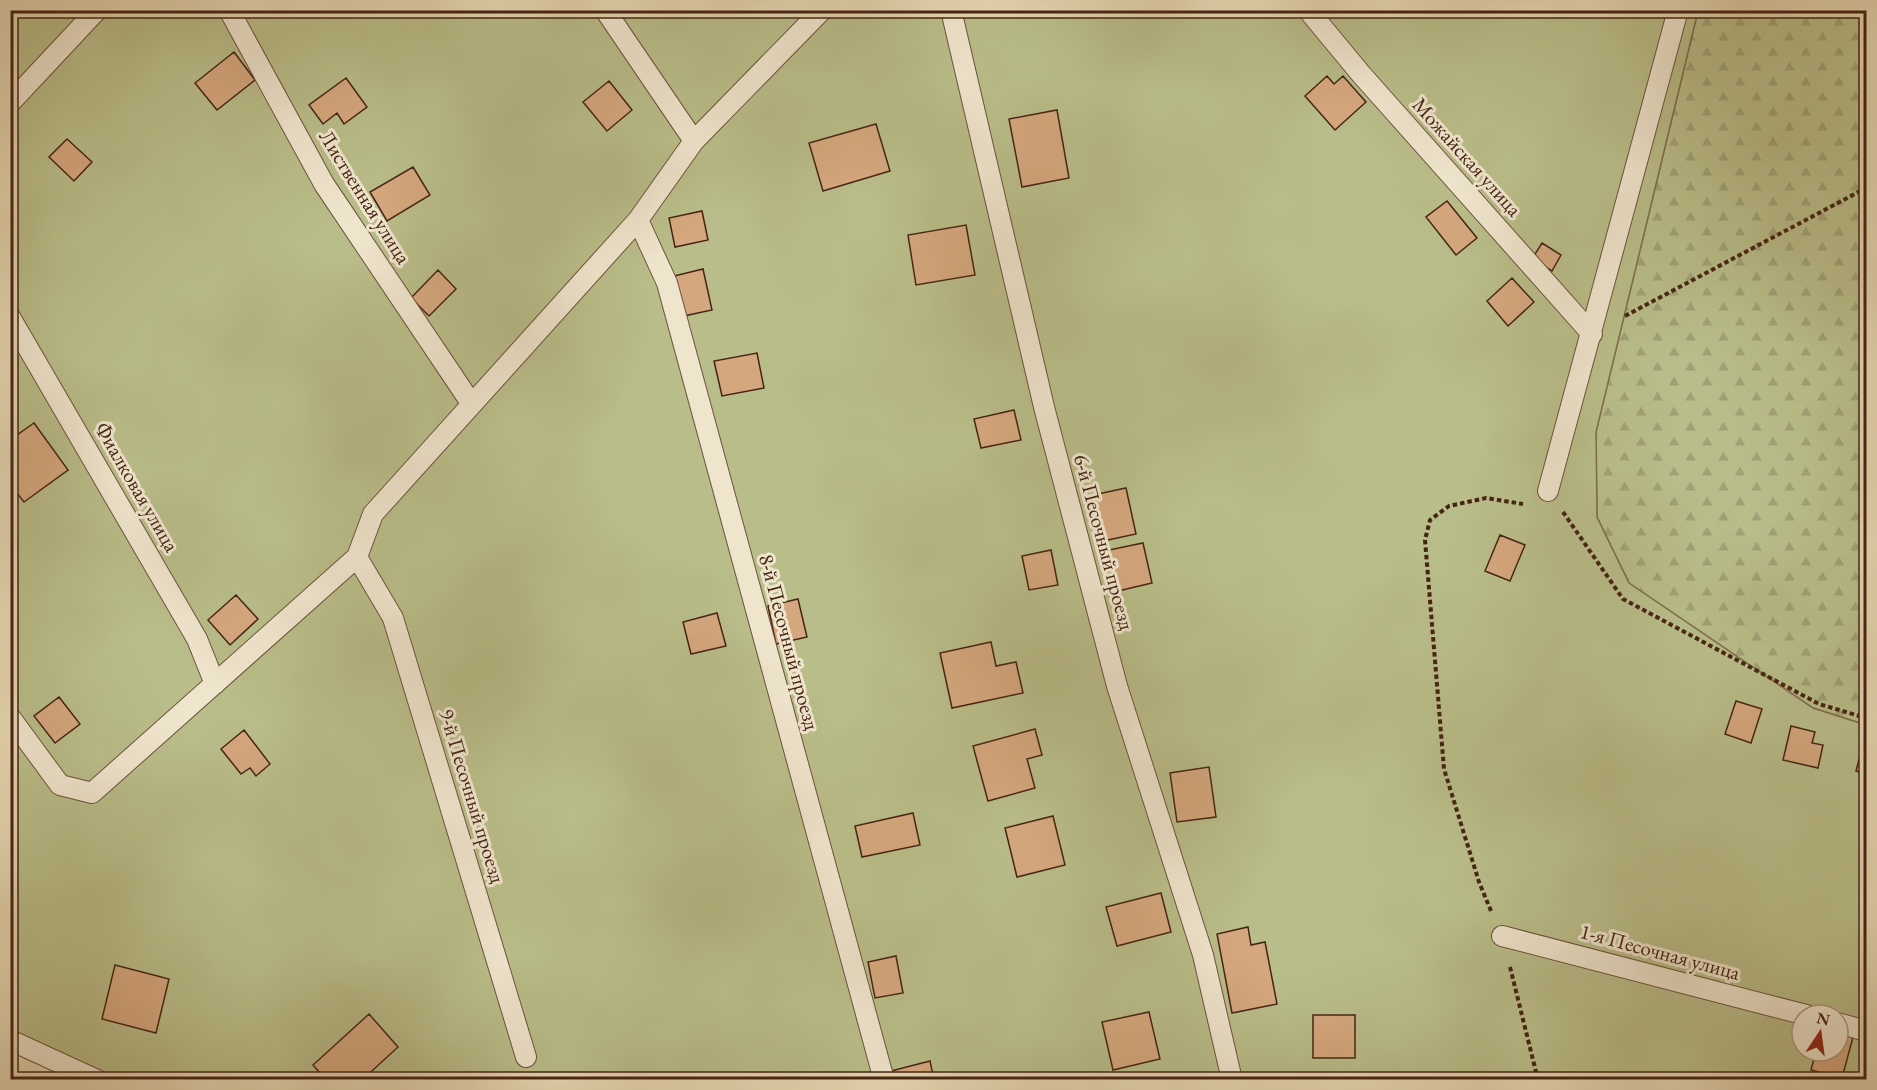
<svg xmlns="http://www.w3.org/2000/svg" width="1877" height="1090" font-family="'EB Garamond',serif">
<defs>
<pattern id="forest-firs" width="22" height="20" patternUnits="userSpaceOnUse" patternTransform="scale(1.5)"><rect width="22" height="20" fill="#b9bd89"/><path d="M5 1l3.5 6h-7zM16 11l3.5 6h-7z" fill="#a0a275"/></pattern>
</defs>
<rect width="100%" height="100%" fill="#e6d7b2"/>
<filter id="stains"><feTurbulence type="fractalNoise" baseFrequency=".00333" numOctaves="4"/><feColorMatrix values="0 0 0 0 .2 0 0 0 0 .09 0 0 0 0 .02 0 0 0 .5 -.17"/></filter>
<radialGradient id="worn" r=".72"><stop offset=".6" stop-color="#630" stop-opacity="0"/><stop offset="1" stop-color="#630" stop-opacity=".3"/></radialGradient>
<path fill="url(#forest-firs)" stroke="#80704e" stroke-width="1.5" d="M 1698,11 L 1866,11 L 1866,725 L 1813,708 L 1629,583 L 1597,517 L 1596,432 Z"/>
<path fill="#b9bd89" stroke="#80704e" stroke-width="1.5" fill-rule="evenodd" d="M 10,11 L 1698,11 L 1596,432 L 1597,517 L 1629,583 L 1813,708 L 1866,725 L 1866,1079 L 72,1080 L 11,1047 ZM 1802,1015 L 1838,1015 L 1838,1051 L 1802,1051 Z"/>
<path fill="#d5a77e" stroke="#462414" stroke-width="1.5" d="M 875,10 L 905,10 L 877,16 Z
M 234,52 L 255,80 L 217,110 L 195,83 Z
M 1327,76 L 1334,84 L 1343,76 L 1366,102 L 1335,130 L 1305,96 Z
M 346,78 L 367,107 L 344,124 L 337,113 L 323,124 L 309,105 Z
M 609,81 L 632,110 L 607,131 L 583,102 Z
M 1057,110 L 1069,178 L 1022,187 L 1009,119 Z
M 876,124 L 890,171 L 823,191 L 809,143 Z
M 67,139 L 92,162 L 74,181 L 49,157 Z
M 413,167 L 430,195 L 387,221 L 370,192 Z
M 1447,201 L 1477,238 L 1456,255 L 1426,217 Z
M 702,211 L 708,240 L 675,247 L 669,218 Z
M 966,225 L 975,275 L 916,285 L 908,235 Z
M 1542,243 L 1561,255 L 1552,271 L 1532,259 Z
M 703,269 L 712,310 L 679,317 L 670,277 Z
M 438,270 L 456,289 L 429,316 L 411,298 Z
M 1512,278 L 1534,302 L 1508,326 L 1487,301 Z
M 757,353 L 764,388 L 722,396 L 714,361 Z
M 1014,410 L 1021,440 L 981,448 L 974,419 Z
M 34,423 L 68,470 L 24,502 L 10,484 L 10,440 Z
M 1126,488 L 1136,534 L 1103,541 L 1093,495 Z
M 1500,535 L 1525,545 L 1510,581 L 1485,571 Z
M 1143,543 L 1152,583 L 1118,591 L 1109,550 Z
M 1051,550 L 1058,585 L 1029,590 L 1022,556 Z
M 236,595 L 258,619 L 230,645 L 208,620 Z
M 798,599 L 807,637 L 776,644 L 768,606 Z
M 717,613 L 726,646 L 691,654 L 683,622 Z
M 991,642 L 996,666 L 1016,662 L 1023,693 L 952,708 L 940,653 Z
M 59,697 L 80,724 L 55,743 L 34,716 Z
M 1736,701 L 1762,709 L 1751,743 L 1725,734 Z
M 1791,726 L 1815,732 L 1812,743 L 1823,745 L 1818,768 L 1783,760 Z
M 1035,729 L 1042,755 L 1027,759 L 1035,788 L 988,801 L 973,746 Z
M 244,730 L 270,764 L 256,776 L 250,768 L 241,774 L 221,749 Z
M 1864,740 L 1866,741 L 1866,774 L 1856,771 Z
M 1209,767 L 1216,817 L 1177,822 L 1170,773 Z
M 913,813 L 920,845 L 862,857 L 855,826 Z
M 1053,816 L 1065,865 L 1017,877 L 1005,828 Z
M 1161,893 L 1171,932 L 1117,946 L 1106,907 Z
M 1248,927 L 1251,945 L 1265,942 L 1277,1004 L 1232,1013 L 1217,934 Z
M 896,956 L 903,993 L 875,998 L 868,962 Z
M 115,965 L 169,979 L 156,1033 L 102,1019 Z
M 1149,1012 L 1160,1059 L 1113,1070 L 1102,1022 Z
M 369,1014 L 398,1047 L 362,1080 L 326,1080 L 313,1065 Z
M 1313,1015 L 1355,1015 L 1355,1058 L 1313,1058 Z
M 1838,1033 L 1853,1037 L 1842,1078 L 1811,1070 L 1816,1051 L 1838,1051 Z
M 930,1061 L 934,1080 L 894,1080 L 891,1071 Z"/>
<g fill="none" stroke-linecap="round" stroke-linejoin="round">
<g stroke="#6e513c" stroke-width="22">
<path id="lane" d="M 229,10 L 324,184 L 471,403
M 605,10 L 694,141
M 951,10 L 1044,407 L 1117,686 L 1203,955 L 1232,1080
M 1308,10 L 1361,74 L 1592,334
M 10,103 L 97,10
M 638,220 L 667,283 L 884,1080
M 10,317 L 197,639 L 215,684
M 1548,491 L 1678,10
M 357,557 L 393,618 L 526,1057
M 10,717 L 60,785 L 92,793 L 357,557 L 373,514 L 638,220 L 694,141 L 822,10
M 1502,936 L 1806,1015
M 1838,1023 L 1866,1031
M 10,1040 L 97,1080"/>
</g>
<path stroke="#462414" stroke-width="4" stroke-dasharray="4.5 3" stroke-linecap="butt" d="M 1625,316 L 1866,188
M 1563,512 L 1623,599 L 1819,704 L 1866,718
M 1491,911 L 1479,882 L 1444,769 L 1425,540 L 1430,520 L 1449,506 L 1486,498 L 1523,504
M 1510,967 L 1538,1080"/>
<use href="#lane" stroke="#efe5cd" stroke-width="20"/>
</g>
<g text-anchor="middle" stroke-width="6" stroke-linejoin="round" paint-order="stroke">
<g font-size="21" fill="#462414" stroke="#efe5cd">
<text transform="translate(1467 157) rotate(48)" y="7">Можайская улица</text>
<text transform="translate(365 197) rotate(58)" y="7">Лиственная улица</text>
<text transform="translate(137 487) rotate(60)" y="7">Фиалковая улица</text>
<text transform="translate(1104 542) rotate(75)" y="7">6-й Песочный проезд</text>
<text transform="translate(789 642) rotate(75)" y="7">8-й Песочный проезд</text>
<text transform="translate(472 796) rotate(73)" y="7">9-й Песочный проезд</text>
<text transform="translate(1660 952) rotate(15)" y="7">1-я Песочная улица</text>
</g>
</g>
<rect width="1877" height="1090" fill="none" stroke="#e6d7b2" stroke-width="36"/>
<rect x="12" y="12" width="1853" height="1066" fill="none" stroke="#462414" stroke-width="3"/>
<rect x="18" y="18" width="1841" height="1054" fill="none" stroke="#462414" stroke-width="1.5"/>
<g transform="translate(1820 1033) rotate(13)"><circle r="28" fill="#efe5cd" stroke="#ab9883" stroke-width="1.5"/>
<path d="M0-4.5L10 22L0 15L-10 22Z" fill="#8f2418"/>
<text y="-9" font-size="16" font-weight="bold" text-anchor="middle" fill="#462414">N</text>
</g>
<rect width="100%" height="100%" filter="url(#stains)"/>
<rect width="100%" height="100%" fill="url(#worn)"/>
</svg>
